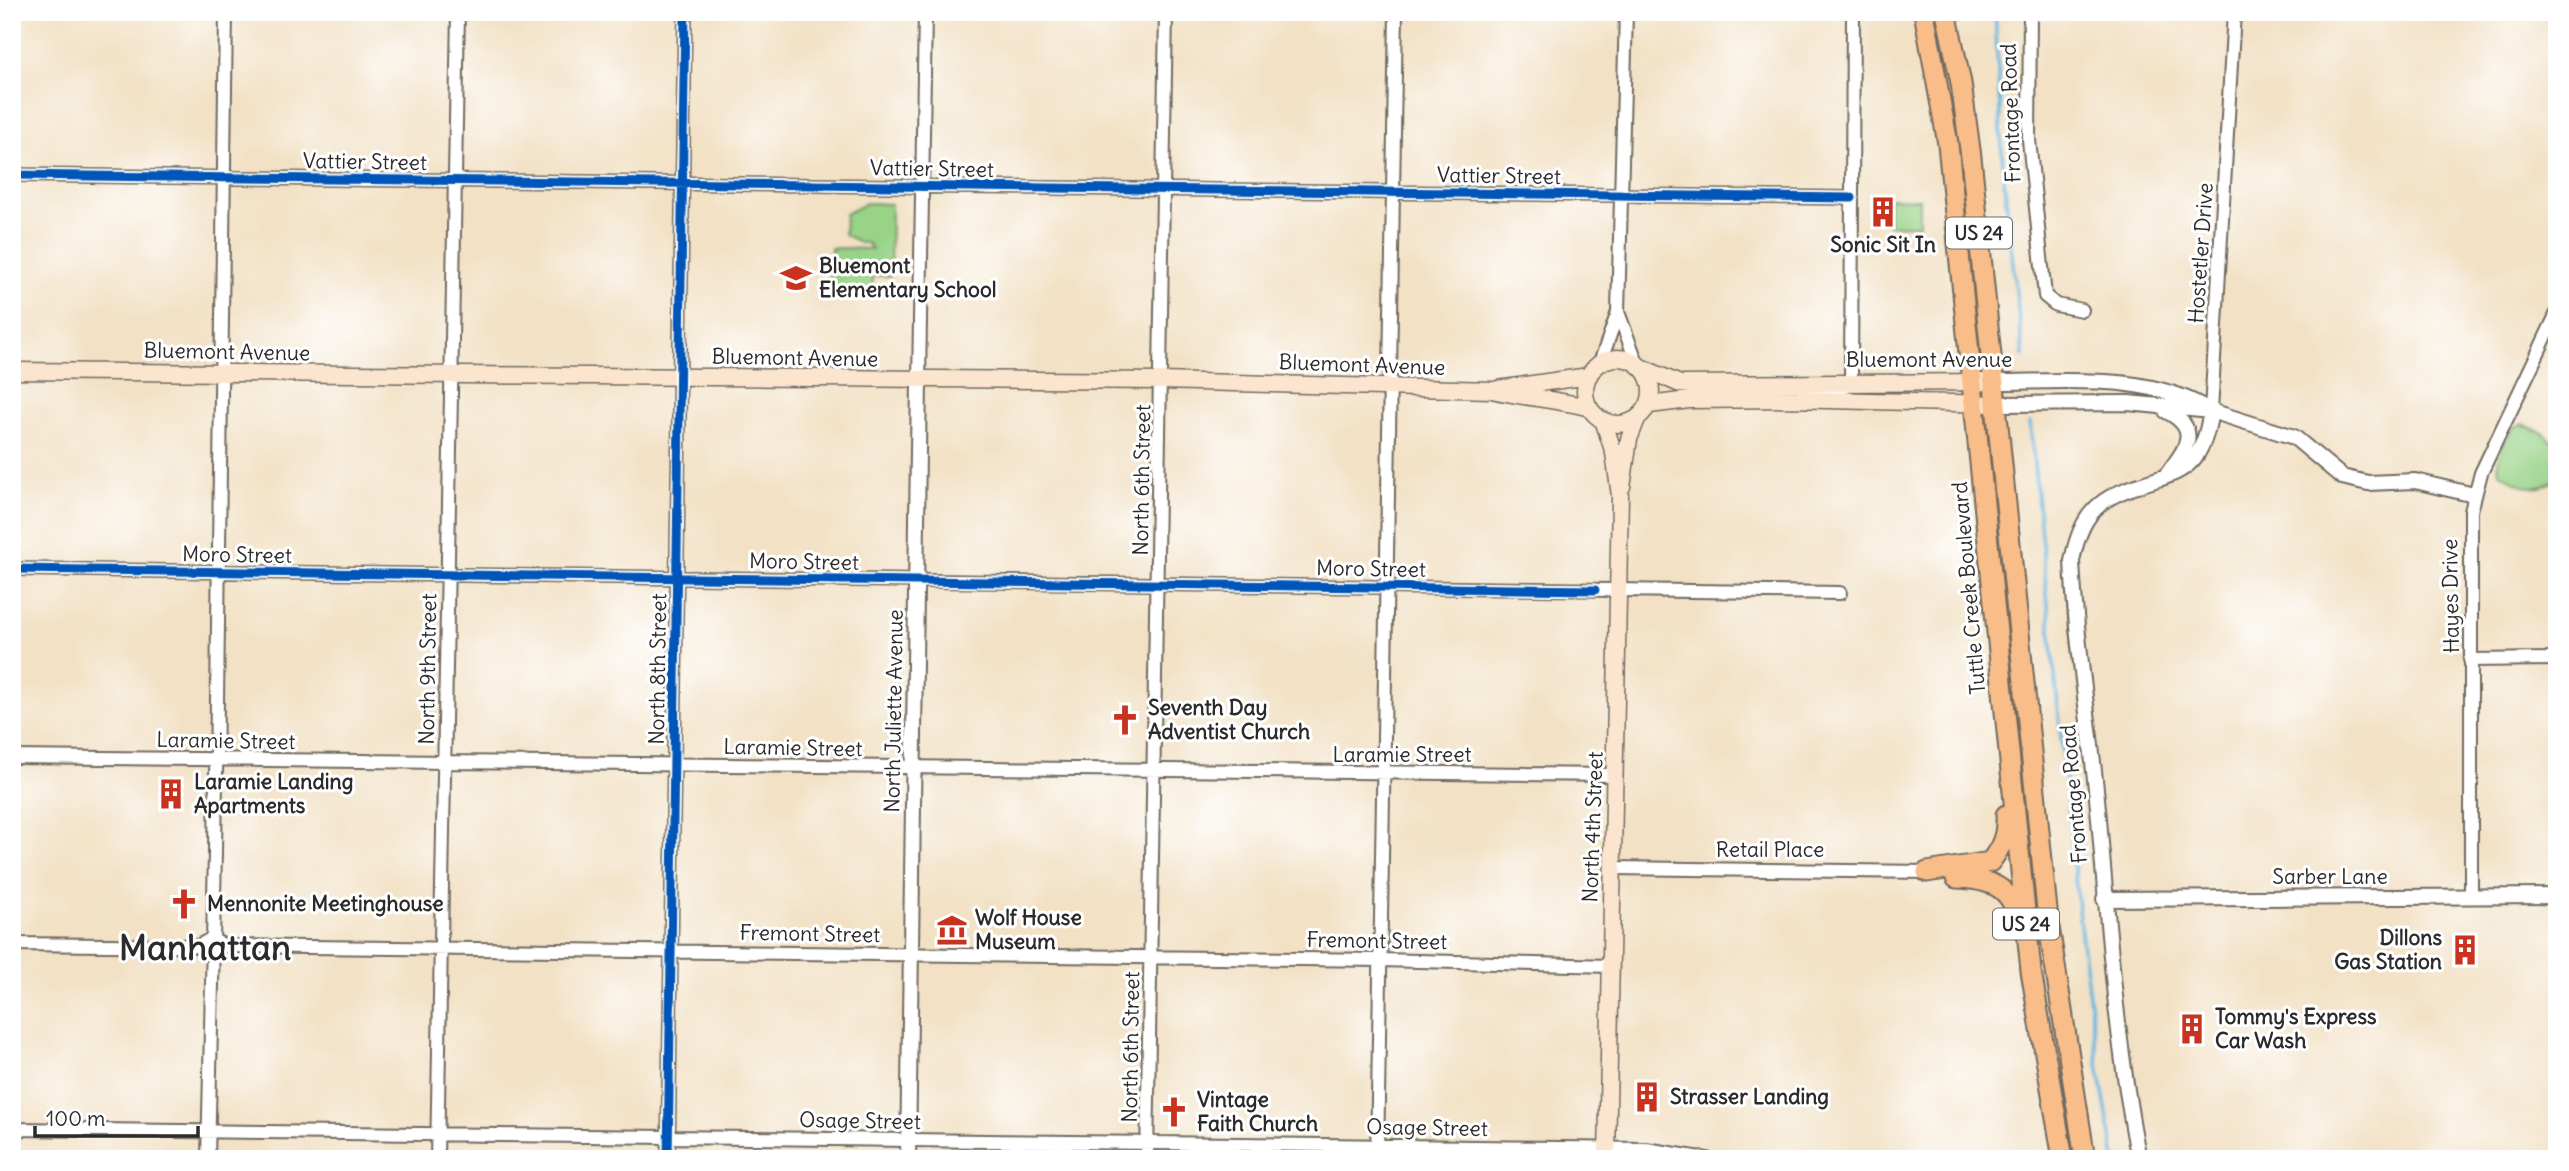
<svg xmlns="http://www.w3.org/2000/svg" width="2569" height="1171" font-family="Delius,sans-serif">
<rect width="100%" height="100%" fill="#fff"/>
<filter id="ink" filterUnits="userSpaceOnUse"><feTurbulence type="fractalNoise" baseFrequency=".0143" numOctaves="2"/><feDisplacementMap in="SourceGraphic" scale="14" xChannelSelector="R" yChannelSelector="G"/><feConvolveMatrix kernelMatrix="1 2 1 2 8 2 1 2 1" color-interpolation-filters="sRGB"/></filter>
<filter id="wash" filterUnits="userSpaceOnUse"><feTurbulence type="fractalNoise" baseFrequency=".00686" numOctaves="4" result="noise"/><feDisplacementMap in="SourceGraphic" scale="28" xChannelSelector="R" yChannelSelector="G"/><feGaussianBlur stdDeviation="1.57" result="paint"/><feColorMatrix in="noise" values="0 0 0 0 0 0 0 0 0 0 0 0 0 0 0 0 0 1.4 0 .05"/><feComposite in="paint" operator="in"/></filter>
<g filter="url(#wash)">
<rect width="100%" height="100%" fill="#f2e1c5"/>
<path fill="#98d387" stroke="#627f59" stroke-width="2" d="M 1889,198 L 1919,199 L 1919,225 L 1888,225 Z
M 866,203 L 891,204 L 890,276 L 873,276 L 872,294 L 830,293 L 831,248 L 872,249 L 867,243 L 860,243 L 844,234 L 845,214 Z
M 2522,424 L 2542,432 L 2557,446 L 2557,477 C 2540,497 2517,484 2499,472 C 2495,457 2504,440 2514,427 Z"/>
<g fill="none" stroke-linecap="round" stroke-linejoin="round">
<path stroke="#65b6e0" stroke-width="3.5" d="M 1995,12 L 2003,171 L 2023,356
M 2030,423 L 2079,918 L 2097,1058 L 2115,1159"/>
</g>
</g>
<g filter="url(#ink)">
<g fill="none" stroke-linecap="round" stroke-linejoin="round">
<g stroke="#716b61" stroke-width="16">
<path id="minor" d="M 2030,12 L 2029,140 L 2045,296 L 2056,305 L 2082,310
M 12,175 L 1852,198
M 1618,312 L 1637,363
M 1600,363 L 1618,312 L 1626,12
M 919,381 L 925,12
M 1803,395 L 1848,386 L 1851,380 L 1853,12
M 2211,411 L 2234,12
M 12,569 L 1840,593
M 2470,660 L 2557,659
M 12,757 L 1616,775
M 1612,868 L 1927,872
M 2471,897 L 2471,511 L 2481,473 L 2557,313
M 12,944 L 198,946 L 211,939 L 225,946 L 1380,960 L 1611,966
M 12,1129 L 1646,1149 L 1707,1159
M 208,1159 L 215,853 L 226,12
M 437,1159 L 458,12
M 668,1159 L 685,12
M 1147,1159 L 1166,12
M 1377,1159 L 1396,12"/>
</g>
<g stroke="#716b61" stroke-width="18">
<path id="tertiary" d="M 1994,382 C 2064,382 2149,372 2210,411
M 1996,404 L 2128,403 L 2211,411 L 2294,437 L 2342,477 L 2368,483 L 2415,481 L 2474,495
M 2166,411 C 2202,429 2186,449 2168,473
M 2104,899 L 2557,896
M 908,1159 L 919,381
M 2139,1159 C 2118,1055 2109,938 2100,831 C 2093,741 2076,651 2072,561 C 2083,504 2106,495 2158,479 C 2172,475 2186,469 2195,457 C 2205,443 2208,428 2211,411"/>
</g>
<g stroke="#716b61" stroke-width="19">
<path id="secondary" d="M1585 391a33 33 0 1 1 66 0a33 33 0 1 1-66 0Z
M 1643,368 L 1680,384 L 1994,382
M 12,371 L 1161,381 L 1492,390 C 1525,398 1557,399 1590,408
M 1498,389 L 1589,376
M 1649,405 L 1689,400 L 1786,399 L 1996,404
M 1603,420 L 1614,453 L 1620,496 L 1607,1159
M 1622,487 L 1629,439 L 1637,419"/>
</g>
<g stroke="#716b61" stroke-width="23">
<path id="trunk" d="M 1924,12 L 1948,144 L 2031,971 L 2063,1159
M 1946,12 L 1961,83 L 1971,157 L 2048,920 L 2085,1159
M 1927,872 L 1990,862 C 2002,847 2007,835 2006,815
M 1956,878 C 1987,879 2012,885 2018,920"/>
</g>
<use href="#minor" stroke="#fff" stroke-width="12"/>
<use href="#tertiary" stroke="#fff" stroke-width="14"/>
<use href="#secondary" stroke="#fce5cf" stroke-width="16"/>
<use href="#trunk" stroke="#f8bd88" stroke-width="19"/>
<g stroke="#fff" stroke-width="13">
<path id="cycleway" d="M 12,175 L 1852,198
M 12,569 L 1595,590
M 668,1159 L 685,12"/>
</g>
<use href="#cycleway" stroke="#0057b8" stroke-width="9"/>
</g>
</g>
<defs>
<g id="building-bare" transform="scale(2.415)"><path d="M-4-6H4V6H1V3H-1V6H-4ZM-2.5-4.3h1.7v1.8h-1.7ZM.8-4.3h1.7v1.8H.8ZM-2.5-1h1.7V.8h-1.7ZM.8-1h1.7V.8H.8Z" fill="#c8321e" stroke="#fff" stroke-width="2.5" paint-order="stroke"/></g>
<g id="school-bare" transform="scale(2.415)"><path d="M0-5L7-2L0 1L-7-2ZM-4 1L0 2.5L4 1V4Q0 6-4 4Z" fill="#c8321e" stroke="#fff" stroke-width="2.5" paint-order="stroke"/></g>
<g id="church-bare" transform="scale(2.415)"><path d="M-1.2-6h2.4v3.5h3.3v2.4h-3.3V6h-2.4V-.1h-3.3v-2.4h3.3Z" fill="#c8321e" stroke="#fff" stroke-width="2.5" paint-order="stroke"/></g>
<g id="museum-bare" transform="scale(2.415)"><path d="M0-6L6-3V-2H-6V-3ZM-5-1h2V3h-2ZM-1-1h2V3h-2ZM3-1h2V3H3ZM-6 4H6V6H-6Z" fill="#c8321e" stroke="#fff" stroke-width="2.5" paint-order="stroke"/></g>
</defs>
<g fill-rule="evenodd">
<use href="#building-bare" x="1883" y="212"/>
<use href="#school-bare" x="796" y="278"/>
<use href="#church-bare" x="1125" y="720"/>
<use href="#building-bare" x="171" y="794"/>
<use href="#church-bare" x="184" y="904"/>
<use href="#museum-bare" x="952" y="930"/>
<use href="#building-bare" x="2465" y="950"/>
<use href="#building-bare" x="2192" y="1029"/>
<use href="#building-bare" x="1647" y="1097"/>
<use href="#church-bare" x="1174" y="1112"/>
</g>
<g text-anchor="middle" stroke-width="6" stroke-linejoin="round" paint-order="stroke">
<g fill="#fff" stroke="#6b6b6b" stroke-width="2">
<rect x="1946" y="217.5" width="66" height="31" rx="5"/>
<rect x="1993" y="908.5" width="66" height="31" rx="5"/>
</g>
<g font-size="19" font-weight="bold" fill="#2b2b2b">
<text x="1979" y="240">US 24</text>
<text x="2026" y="931">US 24</text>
</g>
<g font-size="21" fill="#2b2b2b" stroke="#fff">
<text transform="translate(2011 113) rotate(-92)" y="7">Frontage Road</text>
<text transform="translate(365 162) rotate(1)" y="7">Vattier Street</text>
<text transform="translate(932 169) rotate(1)" y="7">Vattier Street</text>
<text transform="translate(1499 176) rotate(1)" y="7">Vattier Street</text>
<text transform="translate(2201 253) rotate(-86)" y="7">Hostetler Drive</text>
<text transform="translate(227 352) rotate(1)" y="7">Bluemont Avenue</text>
<text transform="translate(795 358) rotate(1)" y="7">Bluemont Avenue</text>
<text x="1929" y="367">Bluemont Avenue</text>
<text transform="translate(1362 365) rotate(2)" y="7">Bluemont Avenue</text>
<text transform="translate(1142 480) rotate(-89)" y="7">North 6th Street</text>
<text transform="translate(237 555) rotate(1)" y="7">Moro Street</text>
<text transform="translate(804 562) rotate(1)" y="7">Moro Street</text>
<text transform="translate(1371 569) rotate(1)" y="7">Moro Street</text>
<text transform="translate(1969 588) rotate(-95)" y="7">Tuttle Creek Boulevard</text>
<text transform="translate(2451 596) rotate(-91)" y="7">Hayes Drive</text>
<text transform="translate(428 669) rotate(-89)" y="7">North 9th Street</text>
<text transform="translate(658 669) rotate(-89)" y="7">North 8th Street</text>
<text transform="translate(894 711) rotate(-89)" y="7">North Juliette Avenue</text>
<text transform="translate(226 741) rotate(1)" y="7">Laramie Street</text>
<text transform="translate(793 748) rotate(1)" y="7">Laramie Street</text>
<text x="1402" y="762">Laramie Street</text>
<text transform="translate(2074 794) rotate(-95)" y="7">Frontage Road</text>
<text transform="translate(1593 827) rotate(-88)" y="7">North 4th Street</text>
<text x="1770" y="857">Retail Place</text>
<text x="2330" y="884">Sarber Lane</text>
<text transform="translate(810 934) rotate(1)" y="7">Fremont Street</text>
<text transform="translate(1377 941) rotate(1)" y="7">Fremont Street</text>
<text transform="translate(1131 1047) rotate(-89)" y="7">North 6th Street</text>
<text transform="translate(860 1121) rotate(1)" y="7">Osage Street</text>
<text transform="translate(1427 1128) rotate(1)" y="7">Osage Street</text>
</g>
<g font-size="21" font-weight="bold" fill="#2b2b2b" stroke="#fff" text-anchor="start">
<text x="1883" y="252" text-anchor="middle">Sonic Sit In</text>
<text x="819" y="273">Bluemont<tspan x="819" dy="24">Elementary School</tspan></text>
<text x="1148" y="715">Seventh Day<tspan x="1148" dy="24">Adventist Church</tspan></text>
<text x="194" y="789">Laramie Landing<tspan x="194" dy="24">Apartments</tspan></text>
<text x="207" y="911">Mennonite Meetinghouse</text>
<text x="975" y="925">Wolf House<tspan x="975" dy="24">Museum</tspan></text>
<text x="2442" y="945" text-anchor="end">Dillons<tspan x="2442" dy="24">Gas Station</tspan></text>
<text x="2215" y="1024">Tommy's Express<tspan x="2215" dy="24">Car Wash</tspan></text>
<text x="1670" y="1104">Strasser Landing</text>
<text x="1197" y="1107">Vintage<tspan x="1197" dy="24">Faith Church</tspan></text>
</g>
<g font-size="35" font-weight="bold" fill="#2b2b2b" stroke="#fff">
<text x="205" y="960">Manhattan</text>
</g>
</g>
<rect width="2569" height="1171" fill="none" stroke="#fff" stroke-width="42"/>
<path d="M35 1126v10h163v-10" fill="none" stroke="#2b2b2b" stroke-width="3.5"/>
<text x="46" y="1126" font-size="21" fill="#2b2b2b" stroke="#ffffff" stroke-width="5" paint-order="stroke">100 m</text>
</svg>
